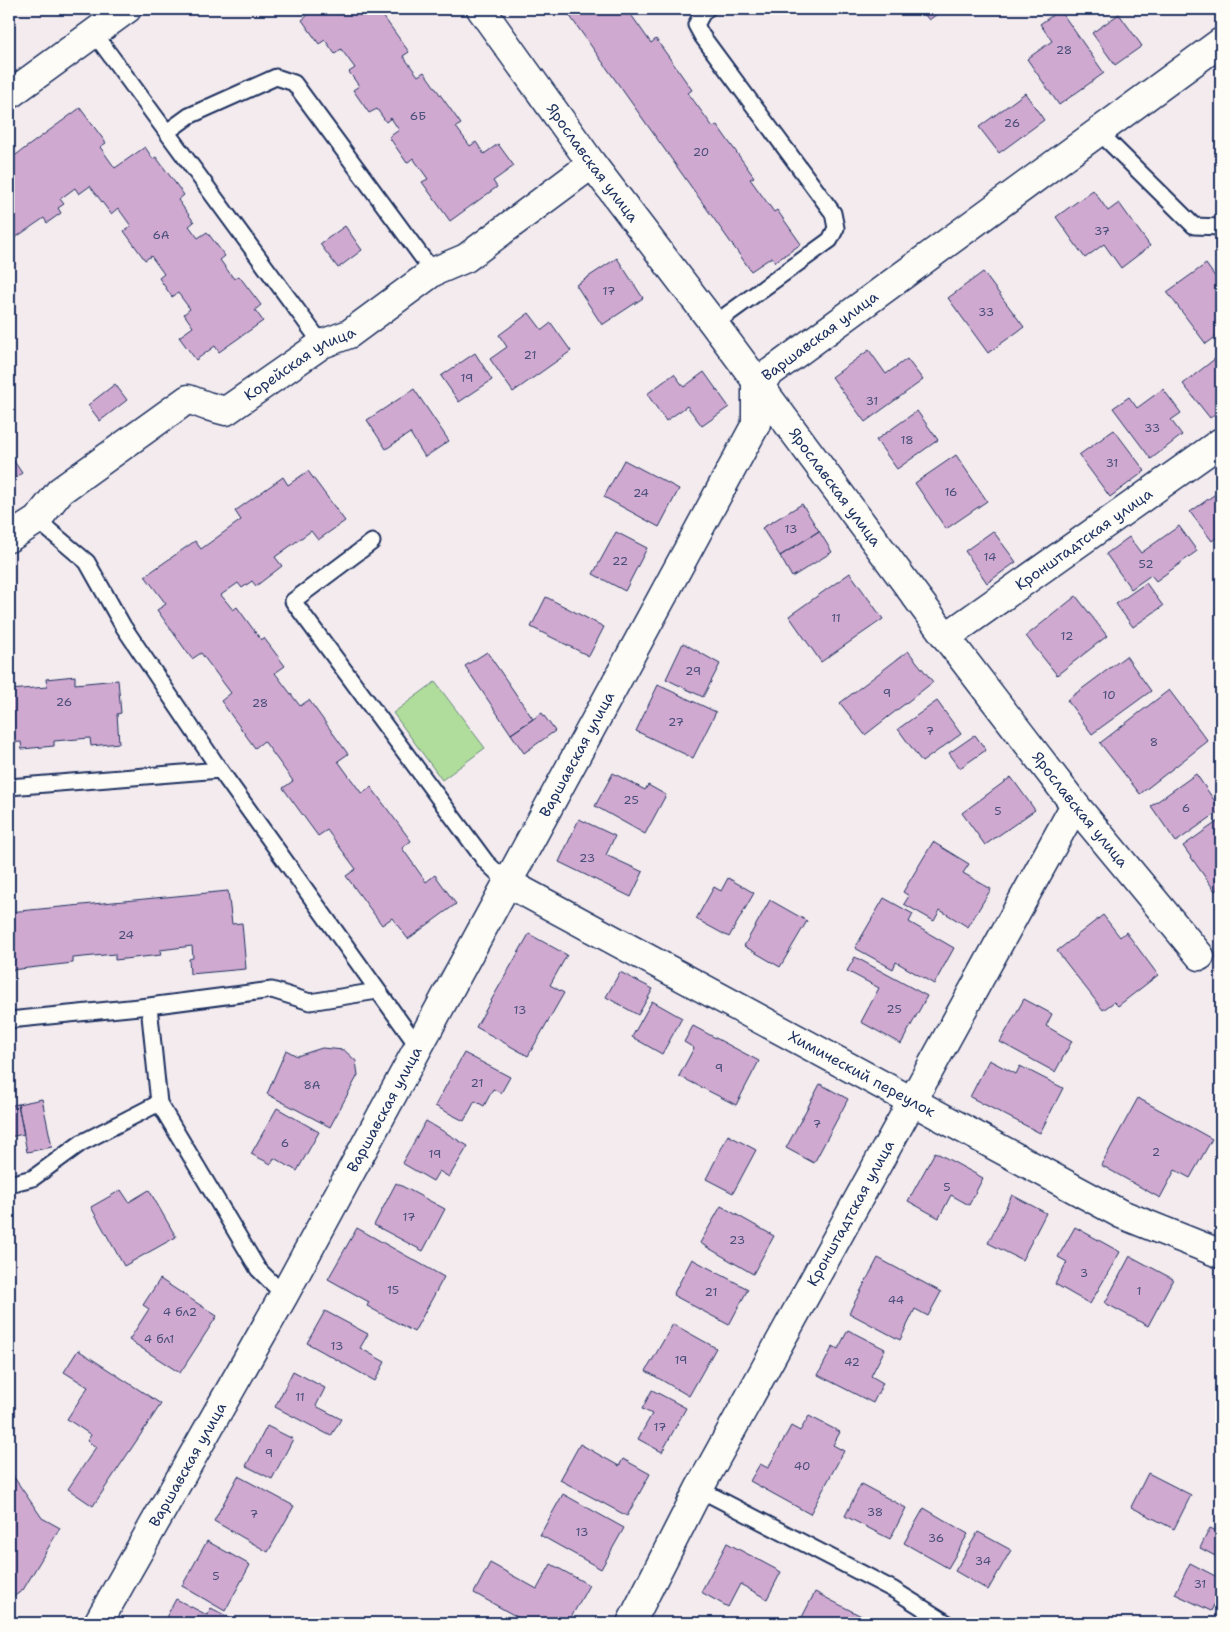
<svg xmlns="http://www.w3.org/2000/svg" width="1230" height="1632" font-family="'Shantell Sans',sans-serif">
<rect width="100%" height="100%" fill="#f4ebef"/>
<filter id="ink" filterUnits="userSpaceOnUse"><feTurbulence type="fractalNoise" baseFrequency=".02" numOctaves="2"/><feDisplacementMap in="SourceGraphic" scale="10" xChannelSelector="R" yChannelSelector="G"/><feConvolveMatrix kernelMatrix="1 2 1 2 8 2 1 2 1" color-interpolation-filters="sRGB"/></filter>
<g filter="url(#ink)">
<path fill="#b0dd9b" stroke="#66867c" d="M 435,682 L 485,748 L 442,780 L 393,713 Z"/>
<path fill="#d0a9d0" stroke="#1b2f5e" d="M 303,9 L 378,9 L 409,52 L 403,56 L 418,76 L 424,72 L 461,124 L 456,127 L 470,146 L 476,142 L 484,154 L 498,144 L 514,166 L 493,181 L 497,187 L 450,221 L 422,182 L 428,179 L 413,158 L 407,163 L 389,137 L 399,130 L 391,118 L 386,122 L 377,109 L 369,113 L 353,90 L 359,86 L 349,72 L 355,68 L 341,49 L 335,54 L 325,40 L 319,44 L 302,20 L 308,15 Z
M 572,9 L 627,9 L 651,43 L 656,39 L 692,90 L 688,93 L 713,127 L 717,125 L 754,177 L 750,179 L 774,212 L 777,210 L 801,244 L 775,262 L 772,257 L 751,271 L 567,12 Z
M 920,9 L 944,9 L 929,20 Z
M 1060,10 L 1104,73 L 1059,105 L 1027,59 L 1052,41 L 1040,24 Z
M 1119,14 L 1142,46 L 1115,65 L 1092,33 Z
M 1025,93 L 1044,120 L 999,153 L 979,127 Z
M 80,108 L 106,143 L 100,147 L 115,168 L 145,147 L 153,159 L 156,157 L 184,195 L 178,200 L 194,222 L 189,226 L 198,238 L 207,232 L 225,256 L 220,260 L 234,279 L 239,276 L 261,305 L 255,310 L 263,321 L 219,352 L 215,346 L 196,360 L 179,337 L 193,327 L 184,314 L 190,309 L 178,293 L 172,297 L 159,278 L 164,274 L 151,256 L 145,260 L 124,231 L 131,226 L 118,208 L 111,214 L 90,186 L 79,194 L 75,188 L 60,199 L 64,204 L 58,208 L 61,213 L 47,223 L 44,218 L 9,242 L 9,160 Z
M 1093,190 L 1108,211 L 1119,203 L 1150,246 L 1121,268 L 1104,244 L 1085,258 L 1056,217 Z
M 345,226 L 362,250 L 338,268 L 320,244 Z
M 617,258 L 643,298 L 602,325 L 576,285 Z
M 1206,264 L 1221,285 L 1221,333 L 1206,344 L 1167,292 Z
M 983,272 L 1024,327 L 988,353 L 948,298 Z
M 529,313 L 542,330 L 551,323 L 571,351 L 513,392 L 490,359 L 507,347 L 499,335 Z
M 869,350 L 886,374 L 907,359 L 923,380 L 865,422 L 832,377 Z
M 475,353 L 492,380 L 459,402 L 441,376 Z
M 1221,354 L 1221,409 L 1210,418 L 1183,384 Z
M 704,372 L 729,407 L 702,426 L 687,406 L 666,421 L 647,394 L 674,374 L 684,387 Z
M 115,384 L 127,400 L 100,421 L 88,405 Z
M 414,389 L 449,441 L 425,457 L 410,433 L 386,449 L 367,420 Z
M 1163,389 L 1181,413 L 1171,420 L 1182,435 L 1151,459 L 1113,408 L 1129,397 L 1137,408 Z
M 917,411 L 938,440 L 897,469 L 876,440 Z
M 1114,430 L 1145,471 L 1110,497 L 1079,455 Z
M 9,454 L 22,473 L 9,483 Z
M 956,455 L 987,501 L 946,529 L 915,483 Z
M 624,460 L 679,489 L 659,527 L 604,497 Z
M 308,471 L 345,521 L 318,540 L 311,531 L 275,557 L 282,566 L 256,586 L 252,581 L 242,588 L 238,583 L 221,595 L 233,610 L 237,607 L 261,640 L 264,638 L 285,666 L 275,673 L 300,706 L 309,700 L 348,754 L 338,761 L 362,794 L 371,787 L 411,841 L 402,848 L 426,882 L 435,875 L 456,904 L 408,939 L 392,918 L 382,925 L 346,876 L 356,869 L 327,830 L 318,836 L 283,788 L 293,781 L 264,741 L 255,748 L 221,701 L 231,693 L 201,653 L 192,659 L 157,610 L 166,604 L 145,576 L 195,541 L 201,549 L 241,520 L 235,511 L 283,477 L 288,485 Z
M 1221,490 L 1221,534 L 1212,541 L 1190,512 Z
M 802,504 L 819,531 L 780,556 L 762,528 Z
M 1179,526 L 1197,551 L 1156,581 L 1151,575 L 1131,589 L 1106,554 L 1129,537 L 1141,553 Z
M 819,531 L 832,552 L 792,577 L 780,556 Z
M 993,531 L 1016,562 L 987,583 L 965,551 Z
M 616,532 L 647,548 L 625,591 L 593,574 Z
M 850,573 L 883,619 L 821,662 L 789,616 Z
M 1146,583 L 1163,606 L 1133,627 L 1116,604 Z
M 1076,596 L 1107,636 L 1057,675 L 1026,636 Z
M 546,597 L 604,627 L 589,656 L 531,627 Z
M 683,643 L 720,664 L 703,697 L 666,679 Z
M 908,651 L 933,682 L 865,735 L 840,703 Z
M 487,652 L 533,719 L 511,734 L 465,666 Z
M 1126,656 L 1151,691 L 1092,734 L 1067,700 Z
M 75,676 L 75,684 L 118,680 L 121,713 L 117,714 L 119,743 L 91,746 L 90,738 L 54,741 L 54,746 L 22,749 L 21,742 L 9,743 L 9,690 L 47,687 L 46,679 Z
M 658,685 L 716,712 L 693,758 L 636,731 Z
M 1169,690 L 1208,741 L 1140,794 L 1100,743 Z
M 937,701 L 961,734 L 922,762 L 898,729 Z
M 542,713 L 555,731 L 524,753 L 511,734 Z
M 975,735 L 986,750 L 960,768 L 949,753 Z
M 613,773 L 645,790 L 648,785 L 666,795 L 645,834 L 595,806 Z
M 1196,774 L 1221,810 L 1176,842 L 1151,806 Z
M 1011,777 L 1035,810 L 985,845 L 962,813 Z
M 579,819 L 615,836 L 606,855 L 643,872 L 631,897 L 559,862 Z
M 1221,819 L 1221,886 L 1215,891 L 1183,846 Z
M 933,842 L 969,864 L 963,873 L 991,889 L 968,927 L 940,910 L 934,921 L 904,904 L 909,896 L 903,892 Z
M 728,878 L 754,893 L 729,937 L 696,919 L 714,887 L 721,891 Z
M 228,891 L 232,924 L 242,923 L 246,969 L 190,974 L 189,959 L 193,958 L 192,946 L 160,950 L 161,955 L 115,960 L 115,954 L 73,958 L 73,963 L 11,970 L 11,965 L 9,965 L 9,912 Z
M 884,898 L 913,914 L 909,922 L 954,948 L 934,984 L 896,962 L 893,969 L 855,948 Z
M 770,900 L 807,921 L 780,967 L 744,946 Z
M 1103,915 L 1120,937 L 1126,932 L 1158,975 L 1118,1006 L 1114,1002 L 1103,1010 L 1057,951 Z
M 529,934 L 567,955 L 550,985 L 564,993 L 528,1056 L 476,1027 Z
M 855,957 L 927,996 L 901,1044 L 861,1022 L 879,988 L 847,971 Z
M 620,972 L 653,989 L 638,1015 L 606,997 Z
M 1024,999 L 1052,1014 L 1046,1026 L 1072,1041 L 1055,1072 L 1000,1042 Z
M 652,1001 L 682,1018 L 662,1054 L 632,1037 Z
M 693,1026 L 759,1061 L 736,1105 L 679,1076 L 694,1048 L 684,1042 Z
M 322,1048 L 344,1050 L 356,1061 L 358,1075 L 330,1127 L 267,1094 L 286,1050 L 297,1056 Z
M 464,1053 L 510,1077 L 501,1093 L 493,1089 L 484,1106 L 475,1101 L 464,1121 L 435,1106 Z
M 989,1060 L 1016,1074 L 1020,1066 L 1063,1088 L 1040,1133 L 970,1097 Z
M 820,1084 L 848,1099 L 814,1163 L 786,1148 Z
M 1138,1098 L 1212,1139 L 1190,1178 L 1175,1170 L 1160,1198 L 1101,1165 Z
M 42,1099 L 52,1147 L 27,1152 L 18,1104 Z
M 18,1104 L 24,1134 L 9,1137 L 9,1106 Z
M 277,1108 L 319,1132 L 297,1171 L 274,1158 L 271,1164 L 251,1154 Z
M 426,1121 L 468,1146 L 449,1177 L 439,1171 L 433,1181 L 402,1163 Z
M 728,1135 L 756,1150 L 733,1193 L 706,1179 Z
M 935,1152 L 983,1178 L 969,1205 L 951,1195 L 939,1218 L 908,1201 Z
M 396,1183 L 445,1209 L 423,1251 L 374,1225 Z
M 121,1190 L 129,1202 L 149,1190 L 176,1237 L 124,1266 L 91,1207 Z
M 1012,1195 L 1046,1213 L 1022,1260 L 988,1243 Z
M 721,1206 L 774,1236 L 753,1274 L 700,1243 Z
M 1075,1227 L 1120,1252 L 1090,1304 L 1055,1284 L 1067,1262 L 1058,1257 Z
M 357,1228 L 444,1277 L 414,1332 L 367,1306 L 369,1302 L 328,1279 Z
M 1130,1256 L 1173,1279 L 1148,1326 L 1105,1303 Z
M 878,1258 L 941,1292 L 928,1316 L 915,1309 L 900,1340 L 849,1313 Z
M 692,1259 L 748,1289 L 729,1325 L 673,1295 Z
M 160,1279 L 217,1316 L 180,1373 L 129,1340 L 149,1309 L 143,1305 Z
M 325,1311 L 368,1334 L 360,1348 L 385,1362 L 375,1381 L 307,1343 Z
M 673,1324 L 716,1348 L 689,1396 L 646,1371 Z
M 848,1330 L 885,1349 L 871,1376 L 883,1383 L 873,1403 L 818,1375 L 833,1346 L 838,1349 Z
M 78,1350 L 161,1404 L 93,1506 L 68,1489 L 96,1447 L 87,1441 L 91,1435 L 67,1419 L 88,1387 L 64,1372 Z
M 293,1371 L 325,1388 L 316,1406 L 341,1419 L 331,1436 L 275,1407 Z
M 652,1390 L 686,1408 L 662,1452 L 638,1439 L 652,1414 L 642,1409 Z
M 809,1416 L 840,1432 L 833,1445 L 844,1451 L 810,1514 L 750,1481 L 760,1464 L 768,1468 L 791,1426 L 800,1431 Z
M 267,1426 L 293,1439 L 272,1479 L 246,1466 Z
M 580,1444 L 619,1466 L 623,1459 L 650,1474 L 627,1516 L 560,1480 Z
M 9,1470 L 42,1518 L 60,1528 L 23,1590 L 9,1600 Z
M 1148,1473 L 1191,1495 L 1174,1529 L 1131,1507 Z
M 238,1476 L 294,1506 L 268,1552 L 214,1521 Z
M 861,1484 L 906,1508 L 890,1539 L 845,1516 Z
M 563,1494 L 624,1528 L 601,1569 L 540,1535 Z
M 924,1508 L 968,1534 L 948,1568 L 904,1543 Z
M 1210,1528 L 1221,1533 L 1221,1559 L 1200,1548 Z
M 978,1532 L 1011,1550 L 988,1590 L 955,1571 Z
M 207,1541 L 250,1565 L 225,1611 L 182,1586 Z
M 727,1543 L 781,1572 L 767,1599 L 740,1584 L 728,1607 L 701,1592 Z
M 490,1563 L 537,1589 L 551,1564 L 589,1585 L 568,1623 L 549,1623 L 541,1619 L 539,1623 L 528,1623 L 474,1593 Z
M 1190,1563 L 1221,1579 L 1221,1590 L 1211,1611 L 1175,1594 Z
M 815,1592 L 865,1618 L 862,1623 L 799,1623 Z
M 176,1599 L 207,1615 L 211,1608 L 236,1621 L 235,1623 L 163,1623 Z"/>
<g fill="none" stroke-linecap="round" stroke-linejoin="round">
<g stroke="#1b2f5e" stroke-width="19">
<path id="lane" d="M 707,9 L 703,12 L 696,25 L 702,36 L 833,213 L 836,228 L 830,240 L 714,324
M 94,33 L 322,344
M 167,132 L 189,116 L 276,77 L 294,83 L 433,272
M 1099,132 L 1194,226 L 1221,227
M 37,520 L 87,562 L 123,626 L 220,770
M 372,542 L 293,601 L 486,862 L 508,883
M 9,787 L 220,770 L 419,1048
M 9,1020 L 149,1006
M 9,1184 L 33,1178 L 81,1143 L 159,1103
M 284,1295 L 258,1269 L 159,1103 L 149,1006 L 272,990 L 310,1002 L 377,991
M 699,1489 L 894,1590 L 947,1623"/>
</g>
<g stroke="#1b2f5e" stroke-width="31">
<g id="street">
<path id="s1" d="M 481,9 L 592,164 L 714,324 L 946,637 L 1075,805 L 1200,956"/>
<path d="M 9,95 L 127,9"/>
<path id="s2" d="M 9,538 L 37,520 L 60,491 L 188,399 L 207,406 L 226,411 L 322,344 L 349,334 L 433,272 L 466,258 L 592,164"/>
<path id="s3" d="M 946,637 L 1221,442"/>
<path id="s4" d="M 508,883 L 1121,1214 L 1221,1254"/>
<path id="s5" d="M 98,1623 L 284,1295 L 756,424 L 756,383 L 1221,42"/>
<path id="s6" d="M 631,1623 L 699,1489 L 1075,805"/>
</g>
</g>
<use href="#lane" stroke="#fdfcf7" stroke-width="15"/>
<use href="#street" stroke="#fdfcf7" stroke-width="28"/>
</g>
</g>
<g text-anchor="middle" stroke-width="5" stroke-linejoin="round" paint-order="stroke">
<g font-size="12" fill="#484e7a">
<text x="1064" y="54">28</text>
<text x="418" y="120">6Б</text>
<text x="1012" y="127">26</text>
<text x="701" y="156">20</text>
<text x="1102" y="235">37</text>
<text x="161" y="239">6А</text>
<text x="609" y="295">17</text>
<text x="986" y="316">33</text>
<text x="530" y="359">21</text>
<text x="467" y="382">19</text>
<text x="872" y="405">31</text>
<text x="1152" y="432">33</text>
<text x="907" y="444">18</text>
<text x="1112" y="467">31</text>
<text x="951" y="496">16</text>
<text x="641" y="497">24</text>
<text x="791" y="533">13</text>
<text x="990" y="561">14</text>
<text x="620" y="565">22</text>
<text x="1146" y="568">52</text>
<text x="836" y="622">11</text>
<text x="1067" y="640">12</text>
<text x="693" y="675">29</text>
<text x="887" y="697">9</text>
<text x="1109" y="699">10</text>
<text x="64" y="706">26</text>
<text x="260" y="707">28</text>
<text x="676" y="726">27</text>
<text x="930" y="735">7</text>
<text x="1154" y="746">8</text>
<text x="631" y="804">25</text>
<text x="1186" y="812">6</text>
<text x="998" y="815">5</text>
<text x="587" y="862">23</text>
<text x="126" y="939">24</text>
<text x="894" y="1013">25</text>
<text x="520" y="1014">13</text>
<text x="719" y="1072">9</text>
<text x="477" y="1087">21</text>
<text x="312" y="1089">8А</text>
<text x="817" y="1128">7</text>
<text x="285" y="1147">6</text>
<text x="1156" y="1156">2</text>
<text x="435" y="1158">19</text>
<text x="947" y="1191">5</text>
<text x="409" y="1221">17</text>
<text x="737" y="1244">23</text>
<text x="1084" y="1277">3</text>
<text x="393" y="1294">15</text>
<text x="1139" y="1295">1</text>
<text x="711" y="1296">21</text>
<text x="896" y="1304">44</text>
<text x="180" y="1316">4 бл2</text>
<text x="159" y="1343">4 бл1</text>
<text x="337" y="1350">13</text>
<text x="681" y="1364">19</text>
<text x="852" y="1366">42</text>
<text x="300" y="1401">11</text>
<text x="660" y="1431">17</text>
<text x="269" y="1457">9</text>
<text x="802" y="1470">40</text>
<text x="875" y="1516">38</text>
<text x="254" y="1518">7</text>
<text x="582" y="1536">13</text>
<text x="936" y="1542">36</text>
<text x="983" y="1565">34</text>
<text x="216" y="1580">5</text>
<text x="1200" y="1588">31</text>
</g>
<g font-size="15" fill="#1b2f5e" stroke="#fdfcf7">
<text dy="5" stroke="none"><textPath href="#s1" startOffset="190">Ярославская улица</textPath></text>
<text dy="5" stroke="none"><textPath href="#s5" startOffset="1488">Варшавская улица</textPath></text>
<text dy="5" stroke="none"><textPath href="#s2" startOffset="356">Корейская улица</textPath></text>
<text dy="5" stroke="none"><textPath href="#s1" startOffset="595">Ярославская улица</textPath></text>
<text dy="5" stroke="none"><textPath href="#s3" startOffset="169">Кронштадтская улица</textPath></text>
<text dy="5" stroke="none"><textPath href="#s5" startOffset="992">Варшавская улица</textPath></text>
<text dy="5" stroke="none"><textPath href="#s1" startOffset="1000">Ярославская улица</textPath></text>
<text dy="5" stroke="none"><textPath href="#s4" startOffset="402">Химический переулок</textPath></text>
<text dy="5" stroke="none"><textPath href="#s5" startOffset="588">Варшавская улица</textPath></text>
<text dy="5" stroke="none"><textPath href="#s6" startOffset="465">Кронштадтская улица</textPath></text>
<text dy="5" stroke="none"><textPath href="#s5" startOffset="182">Варшавская улица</textPath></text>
</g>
</g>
<rect width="1230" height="1632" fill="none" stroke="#fdfcf7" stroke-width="30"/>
<rect x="15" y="15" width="1200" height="1602" fill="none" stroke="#1b2f5e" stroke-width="2" filter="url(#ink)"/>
</svg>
